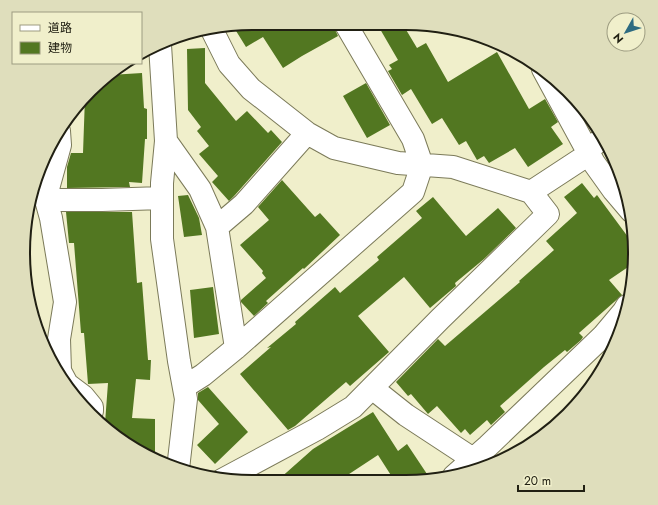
<svg xmlns="http://www.w3.org/2000/svg" width="658" height="505" font-family="Jost,'Noto Sans JP',sans-serif">
<rect width="100%" height="100%" fill="#f0efcb"/>
<path fill="#527721" d="M 252,23 L 332,23 L 338,36 L 302,56 L 283,68 L 263,37 L 246,47 L 233,26 Z
M 389,23 L 402,23 L 417,48 L 426,43 L 448,82 L 497,52 L 529,109 L 545,99 L 558,122 L 551,127 L 563,144 L 528,167 L 515,148 L 489,163 L 484,156 L 477,160 L 466,141 L 459,145 L 442,118 L 432,124 L 411,89 L 402,95 L 388,71 L 392,69 L 389,65 L 398,60 L 380,29 Z
M 205,48 L 205,83 L 236,121 L 247,111 L 268,133 L 271,130 L 282,142 L 235,195 L 229,201 L 212,182 L 218,176 L 199,154 L 209,146 L 197,131 L 201,127 L 188,110 L 187,49 Z
M 142,73 L 144,108 L 147,109 L 147,139 L 145,139 L 142,183 L 129,182 L 130,187 L 67,188 L 67,167 L 71,153 L 83,153 L 85,97 L 90,90 L 110,75 Z
M 366,83 L 390,125 L 367,138 L 343,96 Z
M 282,180 L 315,217 L 320,213 L 340,235 L 304,269 L 303,268 L 266,301 L 268,303 L 254,316 L 241,302 L 241,300 L 266,278 L 262,273 L 263,271 L 240,245 L 269,220 L 258,207 Z
M 582,183 L 594,198 L 597,195 L 631,241 L 631,265 L 609,280 L 622,295 L 579,333 L 583,337 L 581,340 L 567,352 L 565,350 L 544,367 L 500,406 L 505,412 L 491,425 L 487,420 L 470,435 L 465,429 L 461,433 L 437,406 L 428,414 L 411,394 L 408,396 L 396,382 L 438,339 L 445,346 L 520,282 L 519,281 L 554,250 L 546,241 L 577,213 L 564,197 Z
M 188,195 L 199,218 L 202,235 L 184,237 L 178,196 Z
M 433,197 L 466,236 L 498,208 L 516,228 L 484,259 L 455,283 L 456,286 L 430,308 L 404,277 L 358,316 L 389,352 L 350,386 L 346,382 L 295,426 L 288,430 L 240,374 L 271,347 L 267,348 L 296,324 L 295,322 L 335,287 L 340,293 L 379,260 L 377,257 L 422,218 L 416,211 Z
M 66,212 L 132,212 L 137,283 L 142,282 L 148,360 L 151,360 L 150,380 L 136,379 L 132,418 L 155,419 L 155,458 L 125,443 L 105,423 L 108,383 L 88,384 L 84,333 L 81,333 L 74,243 L 69,243 Z
M 213,287 L 219,334 L 194,338 L 190,290 Z
M 208,387 L 248,432 L 215,464 L 197,445 L 219,424 L 198,400 L 198,393 Z
M 373,412 L 398,451 L 407,444 L 431,480 L 394,480 L 378,455 L 340,480 L 278,480 L 313,449 Z"/>
<g fill="none" stroke-linecap="round" stroke-linejoin="round">
<g stroke="#7b7a59" stroke-width="24">
<path id="minor" d="M 211,28 L 229,64 L 251,89 L 307,133 L 334,148 L 398,163 L 453,167 L 531,192 L 589,154
M 160,45 L 166,141 L 162,183 L 162,239 L 179,361 L 186,399 L 178,469
M 543,69 L 594,163 L 614,191 L 631,211
M 59,131 L 60,145 L 49,185 L 46,200 L 51,218 L 65,302 L 59,339 L 60,371 L 67,384 L 83,396 L 92,407 L 92,411
M 166,141 L 200,189 L 217,227 L 236,348
M 587,150 L 602,139
M 46,200 L 102,200 L 162,198
M 217,227 L 244,204 L 307,133
M 184,387 L 203,375 L 236,348 L 413,192 L 422,165 L 413,139 L 345,23
M 372,388 L 406,415 L 473,459
M 454,476 L 488,446 L 603,336 L 624,311 L 627,306
M 222,480 L 317,429 L 353,407 L 440,319 L 548,214 L 531,192"/>
</g>
<use href="#minor" stroke="#fff" stroke-width="22"/>
</g>
<path d="M0 0H658V505H0ZM252 30H406A222 222 0 0 1 628 252V253A222 222 0 0 1 406 475H252A222 222 0 0 1 30 253V252A222 222 0 0 1 252 30Z" fill="#dfdebc" fill-rule="evenodd"/>
<path fill="none" stroke="#212013" stroke-width="2" d="M252 30H406A222 222 0 0 1 628 252V253A222 222 0 0 1 406 475H252A222 222 0 0 1 30 253V252A222 222 0 0 1 252 30Z"/>
<rect x="12" y="12" width="130" height="52" fill="#f0efcb" stroke="#9d9c81"/>
<rect x="20" y="25" width="20" height="6" fill="#ffffff" stroke="#9d9c81"/>
<text x="48" y="32" font-size="12" fill="#212013">道路</text>
<rect x="20" y="42" width="20" height="12" fill="#527721" stroke="#9d9c81"/>
<text x="48" y="52" font-size="12" fill="#212013">建物</text>
<g transform="translate(626 32) rotate(231)"><circle r="19" fill="#f0efcb" stroke="#9d9c81"/>
<path d="M0-3L7 15L0 10L-7 15Z" fill="#2d6b81"/>
<text y="-6" font-size="11" font-weight="bold" text-anchor="middle" fill="#212013">N</text>
</g>
<path d="M518 485v6h66v-6" fill="none" stroke="#212013" stroke-width="2"/>
<text x="524" y="485" font-size="12" fill="#212013" stroke="#f0efcb" stroke-width="3" paint-order="stroke">20 m</text>
</svg>
